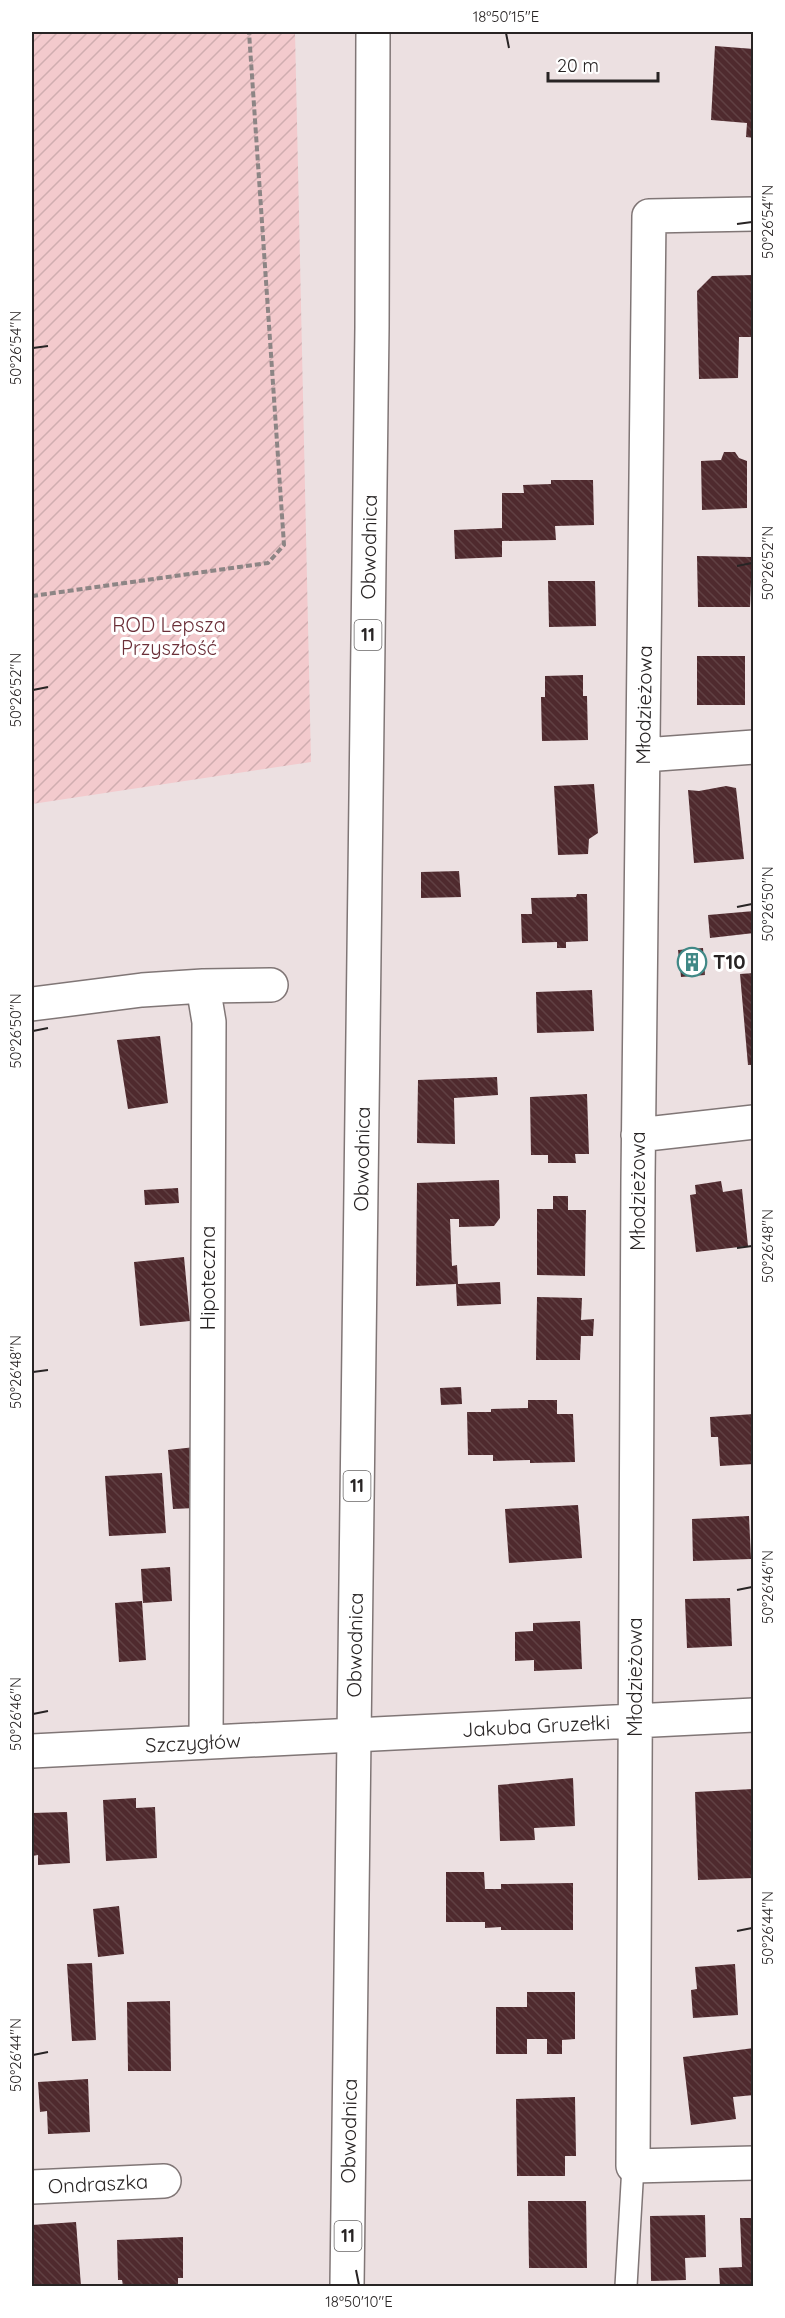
<svg xmlns="http://www.w3.org/2000/svg" width="785" height="2318" font-family="Quicksand,sans-serif">
<defs>
<pattern id="garden-furrows" width="10" height="10" patternUnits="userSpaceOnUse" patternTransform="scale(1.5)"><rect width="10" height="10" fill="#f3cacd"/><path d="M-1 1l2-2M0 10L10 0M9 11l2-2" fill="none" stroke="#d0adb0"/></pattern>
<pattern id="building-back-hatch" width="6" height="6" patternUnits="userSpaceOnUse" patternTransform="scale(1.5)"><rect width="6" height="6" fill="#4f2a2e"/><path d="M-1 5l2 2M0 0l6 6M5-1l2 2" fill="none" stroke="#604043"/></pattern>
</defs>
<rect width="100%" height="100%" fill="#ece0e1"/>
<path fill="url(#garden-furrows)" d="M 32,32 L 295,32 L 311,762 L 32,804 Z"/>
<path fill="url(#building-back-hatch)" d="M 715,46 L 754,49 L 754,138 L 746,137 L 747,123 L 711,120 Z
M 754,275 L 754,337 L 739,337 L 738,378 L 699,379 L 697,291 L 712,276 Z
M 724,452 L 735,452 L 739,458 L 747,461 L 747,508 L 702,510 L 701,461 L 721,460 Z
M 551,480 L 593,480 L 594,525 L 555,526 L 556,540 L 502,541 L 502,557 L 455,559 L 454,530 L 502,528 L 502,493 L 524,493 L 523,485 L 551,484 Z
M 697,556 L 752,557 L 750,607 L 698,607 Z
M 548,581 L 595,581 L 596,626 L 549,627 Z
M 697,656 L 745,656 L 745,705 L 697,705 Z
M 583,675 L 583,696 L 587,696 L 588,740 L 542,741 L 541,697 L 545,697 L 545,676 Z
M 594,784 L 598,833 L 589,839 L 588,854 L 558,855 L 554,786 Z
M 726,786 L 736,788 L 744,859 L 694,863 L 688,790 L 699,791 Z
M 459,871 L 461,897 L 421,898 L 421,872 Z
M 577,894 L 587,894 L 588,941 L 566,942 L 566,948 L 557,948 L 557,942 L 522,943 L 521,914 L 532,914 L 531,898 L 576,897 Z
M 754,911 L 754,933 L 710,938 L 708,915 Z
M 703,948 L 705,975 L 681,977 L 678,950 Z
M 754,973 L 754,1065 L 748,1065 L 740,974 Z
M 592,990 L 594,1031 L 537,1033 L 536,992 Z
M 160,1036 L 168,1103 L 128,1109 L 117,1040 Z
M 497,1077 L 498,1095 L 454,1098 L 455,1144 L 417,1143 L 418,1080 Z
M 587,1094 L 589,1154 L 575,1154 L 576,1163 L 548,1163 L 548,1155 L 531,1155 L 530,1097 Z
M 499,1180 L 500,1218 L 494,1226 L 459,1227 L 459,1219 L 450,1219 L 452,1266 L 457,1265 L 458,1284 L 500,1282 L 501,1304 L 457,1306 L 456,1284 L 416,1286 L 417,1183 Z
M 721,1181 L 723,1192 L 742,1189 L 748,1246 L 696,1252 L 690,1195 L 696,1194 L 695,1185 Z
M 178,1188 L 179,1203 L 145,1205 L 144,1190 Z
M 553,1196 L 568,1196 L 568,1210 L 586,1210 L 585,1276 L 537,1275 L 537,1209 L 553,1209 Z
M 184,1257 L 190,1321 L 140,1326 L 134,1262 Z
M 537,1297 L 582,1298 L 581,1320 L 594,1319 L 593,1336 L 581,1336 L 580,1360 L 536,1360 Z
M 461,1387 L 462,1404 L 441,1405 L 440,1388 Z
M 528,1400 L 557,1400 L 557,1414 L 573,1414 L 575,1462 L 530,1463 L 530,1460 L 493,1461 L 493,1455 L 468,1455 L 467,1412 L 491,1412 L 491,1409 L 528,1408 Z
M 754,1414 L 754,1464 L 720,1466 L 718,1437 L 711,1437 L 710,1417 Z
M 195,1447 L 195,1508 L 173,1509 L 168,1450 Z
M 162,1473 L 166,1533 L 109,1536 L 105,1476 Z
M 578,1505 L 582,1558 L 509,1563 L 505,1509 Z
M 749,1516 L 751,1559 L 693,1561 L 692,1519 Z
M 170,1567 L 172,1601 L 143,1603 L 141,1569 Z
M 730,1598 L 732,1646 L 687,1648 L 685,1599 Z
M 142,1601 L 146,1660 L 119,1662 L 115,1603 Z
M 580,1621 L 582,1669 L 534,1671 L 534,1660 L 515,1661 L 515,1632 L 533,1631 L 533,1623 Z
M 573,1778 L 575,1826 L 534,1828 L 535,1840 L 500,1841 L 498,1785 Z
M 753,1789 L 754,1878 L 698,1880 L 695,1792 Z
M 136,1798 L 136,1808 L 155,1807 L 157,1858 L 106,1861 L 103,1800 Z
M 67,1812 L 70,1863 L 38,1865 L 38,1855 L 32,1856 L 32,1813 Z
M 446,1872 L 484,1872 L 485,1889 L 501,1889 L 501,1884 L 573,1883 L 573,1930 L 501,1930 L 501,1927 L 485,1928 L 485,1922 L 446,1922 Z
M 119,1906 L 124,1954 L 98,1957 L 93,1909 Z
M 92,1963 L 96,2040 L 72,2041 L 67,1964 Z
M 735,1964 L 738,2015 L 693,2018 L 691,1990 L 697,1989 L 695,1967 Z
M 527,1992 L 575,1992 L 575,2039 L 562,2040 L 562,2054 L 547,2054 L 547,2039 L 527,2039 L 527,2054 L 496,2054 L 496,2007 L 527,2007 Z
M 170,2001 L 171,2071 L 128,2071 L 127,2002 Z
M 754,2048 L 754,2095 L 733,2097 L 736,2119 L 691,2125 L 683,2057 Z
M 88,2079 L 90,2132 L 48,2134 L 47,2111 L 40,2112 L 38,2082 Z
M 575,2097 L 576,2156 L 565,2156 L 565,2176 L 517,2176 L 516,2099 Z
M 528,2201 L 586,2201 L 587,2268 L 529,2268 Z
M 705,2215 L 706,2257 L 685,2258 L 686,2280 L 651,2281 L 650,2216 Z
M 740,2218 L 754,2218 L 754,2286 L 720,2286 L 719,2268 L 742,2267 Z
M 76,2222 L 81,2286 L 32,2286 L 32,2225 Z
M 183,2237 L 183,2278 L 178,2278 L 178,2286 L 123,2286 L 122,2280 L 118,2280 L 117,2240 Z"/>
<g fill="none" stroke-linecap="round" stroke-linejoin="round">
<g stroke="#807676" stroke-width="24">
<path id="lane" d="M 626,2286 L 633,2166"/>
</g>
<g stroke="#807676" stroke-width="36">
<path id="street" d="M 754,214 L 649,216 L 638,1179 L 633,2166 L 754,2163
M 644,755 L 754,747
M 203,986 L 271,985
M 32,1004 L 142,990 L 203,986 L 209,1022 L 206,1742
M 638,1135 L 754,1122
M 32,1751 L 754,1715
M 32,2187 L 164,2181"/>
</g>
<g stroke="#807676" stroke-width="36">
<path id="highway" d="M 347,2286 L 372,328 L 373,32"/>
</g>
<path stroke="#8d8585" stroke-width="4" stroke-dasharray="6 3" stroke-linecap="butt" d="M 32,596 L 268,563 L 284,545 L 249,32"/>
<use href="#lane" stroke="#fff" stroke-width="21"/>
<use href="#street" stroke="#fff" stroke-width="33"/>
<use href="#highway" stroke="#fff" stroke-width="33"/>
</g>
<path fill="none" stroke="#282424" stroke-width="2" d="M 506,33 L 509,48M 737,224 L 752,222M 33,348 L 48,346M 737,566 L 752,563M 33,690 L 48,687M 737,907 L 752,904M 33,1031 L 48,1028M 737,1248 L 752,1246M 33,1372 L 48,1370M 737,1590 L 752,1587M 33,1714 L 48,1711M 737,1931 L 752,1928M 33,2055 L 48,2052M 356,2270 L 359,2285"/>
<defs>
<g id="building-ring" transform="scale(1.5)"><circle r="9.5" fill="#fff" stroke="#408886" stroke-width="1.5"/><path d="M-4-6H4V6H1V3H-1V6H-4ZM-2.5-4.3h1.7v1.8h-1.7ZM.8-4.3h1.7v1.8H.8ZM-2.5-1h1.7V.8h-1.7ZM.8-1h1.7V.8H.8Z" fill="#408886"/></g>
</defs>
<g fill-rule="evenodd">
<use href="#building-ring" x="692" y="962"/>
</g>
<g text-anchor="middle" stroke-width="6" stroke-linejoin="round" paint-order="stroke">
<g fill="#fff" stroke="#686666" stroke-width="1.5">
<rect x="354.5" y="620" width="27" height="30" rx="4.5"/>
<rect x="343.5" y="1471" width="27" height="30" rx="4.5"/>
<rect x="334.5" y="2221" width="27" height="30" rx="4.5"/>
</g>
<g font-size="18" font-weight="bold" fill="#282424">
<text x="368" y="641">11</text>
<text x="357" y="1492">11</text>
<text x="348" y="2242">11</text>
</g>
<g font-size="20" fill="#282424" stroke="#fff">
<text transform="translate(369 547) rotate(-89)" y="7">Obwodnica</text>
<text transform="translate(644 705) rotate(-89)" y="7">Młodzieżowa</text>
<text transform="translate(362 1159) rotate(-89)" y="7">Obwodnica</text>
<text transform="translate(638 1191) rotate(-90)" y="7">Młodzieżowa</text>
<text transform="translate(208 1278) rotate(-90)" y="7">Hipoteczna</text>
<text transform="translate(355 1645) rotate(-89)" y="7">Obwodnica</text>
<text transform="translate(635 1677) rotate(-90)" y="7">Młodzieżowa</text>
<text transform="translate(536 1726) rotate(-3)" y="7">Jakuba Gruzełki</text>
<text transform="translate(193 1743) rotate(-3)" y="7">Szczygłów</text>
<text transform="translate(349 2131) rotate(-89)" y="7">Obwodnica</text>
<text transform="translate(98 2184) rotate(-3)" y="7">Ondraszka</text>
</g>
<g font-size="20" fill="#6b2f38" stroke="#fff">
<text x="169" y="632">ROD Lepsza<tspan x="169" dy="23">Przyszłość</tspan></text>
</g>
<g font-size="20" font-weight="bold" fill="#282424" stroke="#fff" text-anchor="start">
<text x="713" y="969">T10</text>
</g>
</g>
<rect width="785" height="2318" fill="none" stroke="#ffffff" stroke-width="66"/>
<path d="M548 72v9h110v-9" fill="none" stroke="#282424" stroke-width="3"/>
<text x="557" y="72" font-size="18" fill="#282424" stroke="#ffffff" stroke-width="4.5" paint-order="stroke">20 m</text>
<rect x="33" y="33" width="719" height="2252" fill="none" stroke="#282424" stroke-width="2"/>
<g font-size="15" text-anchor="middle" fill="#282424">
<text x="506" y="22">18°50'15"E</text>
<text transform="translate(768 222) rotate(-90)" y="5">50°26'54"N</text>
<text transform="translate(16 348) rotate(-90)" y="5">50°26'54"N</text>
<text transform="translate(768 563) rotate(-90)" y="5">50°26'52"N</text>
<text transform="translate(16 690) rotate(-90)" y="5">50°26'52"N</text>
<text transform="translate(768 904) rotate(-90)" y="5">50°26'50"N</text>
<text transform="translate(16 1031) rotate(-90)" y="5">50°26'50"N</text>
<text transform="translate(768 1246) rotate(-90)" y="5">50°26'48"N</text>
<text transform="translate(16 1372) rotate(-90)" y="5">50°26'48"N</text>
<text transform="translate(768 1587) rotate(-90)" y="5">50°26'46"N</text>
<text transform="translate(16 1714) rotate(-90)" y="5">50°26'46"N</text>
<text transform="translate(768 1928) rotate(-90)" y="5">50°26'44"N</text>
<text transform="translate(16 2055) rotate(-90)" y="5">50°26'44"N</text>
<text x="359" y="2307">18°50'10"E</text>
</g>
</svg>
